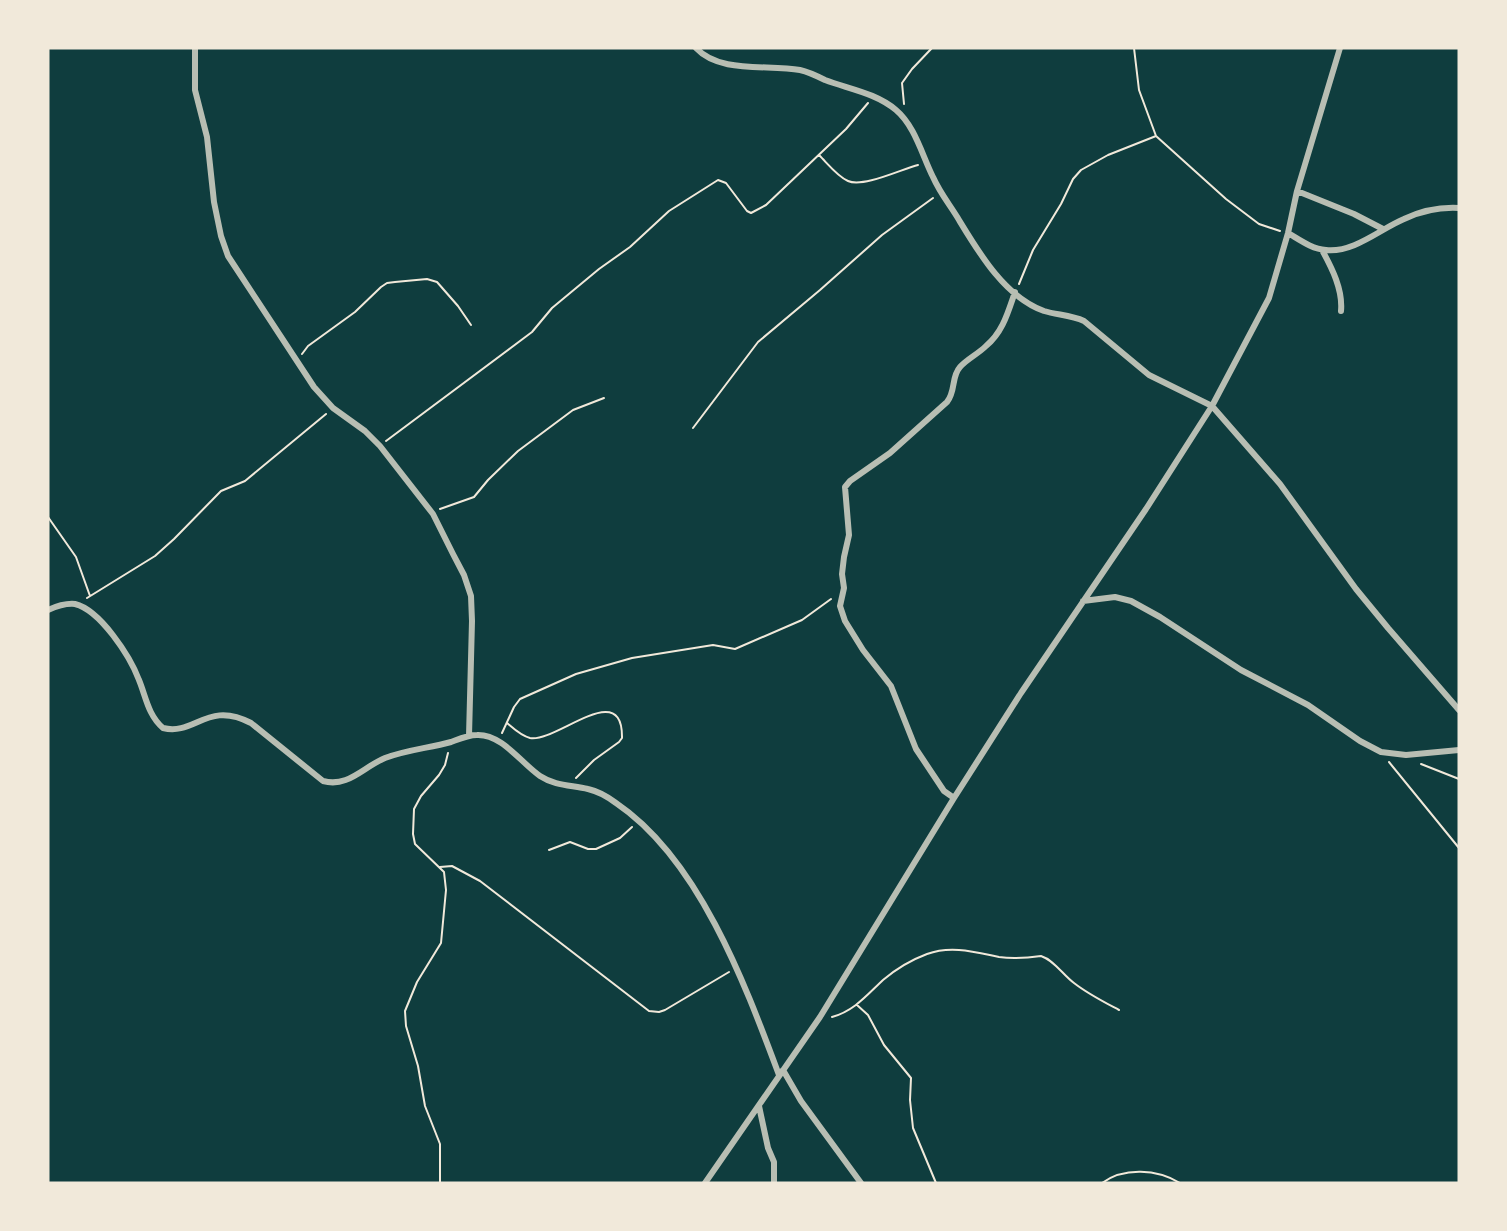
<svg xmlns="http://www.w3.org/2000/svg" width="1507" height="1231" font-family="'IBM Plex Serif',serif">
<rect width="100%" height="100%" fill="#0f3d3e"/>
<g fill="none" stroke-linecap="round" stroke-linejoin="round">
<path stroke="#f1e9da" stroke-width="2" d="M 1134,48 L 1139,90 L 1156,136 L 1226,199 L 1259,224 L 1280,231
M 904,104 L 902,83 L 912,69 L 932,48
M 819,155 C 828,164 837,176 848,181 C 863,188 902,169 918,165
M 1019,284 L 1033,250 L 1061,204 L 1073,179 L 1081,170 L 1108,155 L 1156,136
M 302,354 L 308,346 L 355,312 L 381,287 L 387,283 L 395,282 L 427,279 L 437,282 L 458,306 L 471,325
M 693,428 L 758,342 L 820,290 L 882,235 L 933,198
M 386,441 L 532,332 L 552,308 L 599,269 L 630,247 L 669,211 L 718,180 L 726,183 L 747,211 L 751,213 L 766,205 L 846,129 L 868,103
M 440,509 L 474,497 L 488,480 L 518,451 L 573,410 L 604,398
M 48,517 L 76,557 L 90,596
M 87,598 L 155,556 L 174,539 L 221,491 L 245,481 L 326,414
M 507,723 C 514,729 521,736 530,738 C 556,743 623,677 622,738 L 619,742 L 594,760 L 576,778
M 502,733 L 514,707 L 520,699 L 576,674 L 632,658 L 713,645 L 735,649 L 802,620 L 831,599
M 1389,762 L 1459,848
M 1421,764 L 1459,779
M 549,850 L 570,842 L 588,849 L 596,849 L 620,838 L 632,827
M 440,867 L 452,866 L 480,881 L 649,1011 L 659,1012 L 665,1010 L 729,972
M 857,1005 L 868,1015 L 884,1045 L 911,1078 L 910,1100 L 913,1128 L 936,1183
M 832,1017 C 854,1011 867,995 883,980 C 896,969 911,960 927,954 C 951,945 975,952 999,957 C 1012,959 1027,958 1041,956 C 1054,960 1063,975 1074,983 C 1088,994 1104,1002 1119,1010
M 440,1183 L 440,1144 L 425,1106 L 418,1066 L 406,1026 L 405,1011 L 417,982 L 441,943 L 446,890 L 444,872 L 415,844 L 413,834 L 414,809 L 421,796 L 439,775 L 445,765 L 448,753
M 1102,1183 C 1124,1167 1157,1169 1180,1183"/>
<path stroke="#b8beb3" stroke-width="6" d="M 195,48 L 195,90 L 207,137 L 214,202 L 221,236 L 228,256 L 314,387 L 333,408 L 365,431 L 380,446 L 433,514 L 453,554 L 464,575 L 471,596 L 472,621 L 469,736
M 696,48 C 720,74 768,64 800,70 C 809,72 817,76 825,80 C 849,89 876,93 896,110 C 915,126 922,155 933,177 C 940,193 950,205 959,220 C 979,253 1005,297 1044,311 C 1057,315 1071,315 1084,321 L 1149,375 L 1212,406 L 1280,484 L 1356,589 L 1388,628 L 1459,710
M 1297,191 L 1354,214 L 1383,229
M 1288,233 C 1300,240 1312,249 1326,250 C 1354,253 1380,229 1404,219 C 1421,211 1440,207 1459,208
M 1322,250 C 1332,268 1343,290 1341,311
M 1083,601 L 1115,597 L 1131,601 L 1160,617 L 1241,670 L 1308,705 L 1360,741 L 1381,752 L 1406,755 L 1459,750
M 48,610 C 57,606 65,603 75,604 C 100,610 130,656 139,680 C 146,697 148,715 163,728 C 195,736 207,700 251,723 L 323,781 C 348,788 363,767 385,758 C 406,750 429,748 451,742 C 459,739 468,735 477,735 C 502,734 521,763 540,776 C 555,786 572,785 588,789 C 597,791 608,797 616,803 C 699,859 745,984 779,1075
M 954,798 L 944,791 L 916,749 L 891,686 L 863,650 L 845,621 L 840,606 L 844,588 L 842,574 L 844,557 L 849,535 L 845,487 L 850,481 L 890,453 L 947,402 C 956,391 951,377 960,367 C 967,359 978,354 986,346 C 1003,332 1008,312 1015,292
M 783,1070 L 801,1101 L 861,1183
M 759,1106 L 768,1148 L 774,1162 L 774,1183
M 705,1183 L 820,1017 L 954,798 L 1021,693 L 1146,509 L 1212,406 L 1269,298 L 1288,233 L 1297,191 L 1340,48"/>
</g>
<rect width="1507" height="1231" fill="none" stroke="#f1e9da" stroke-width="99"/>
</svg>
